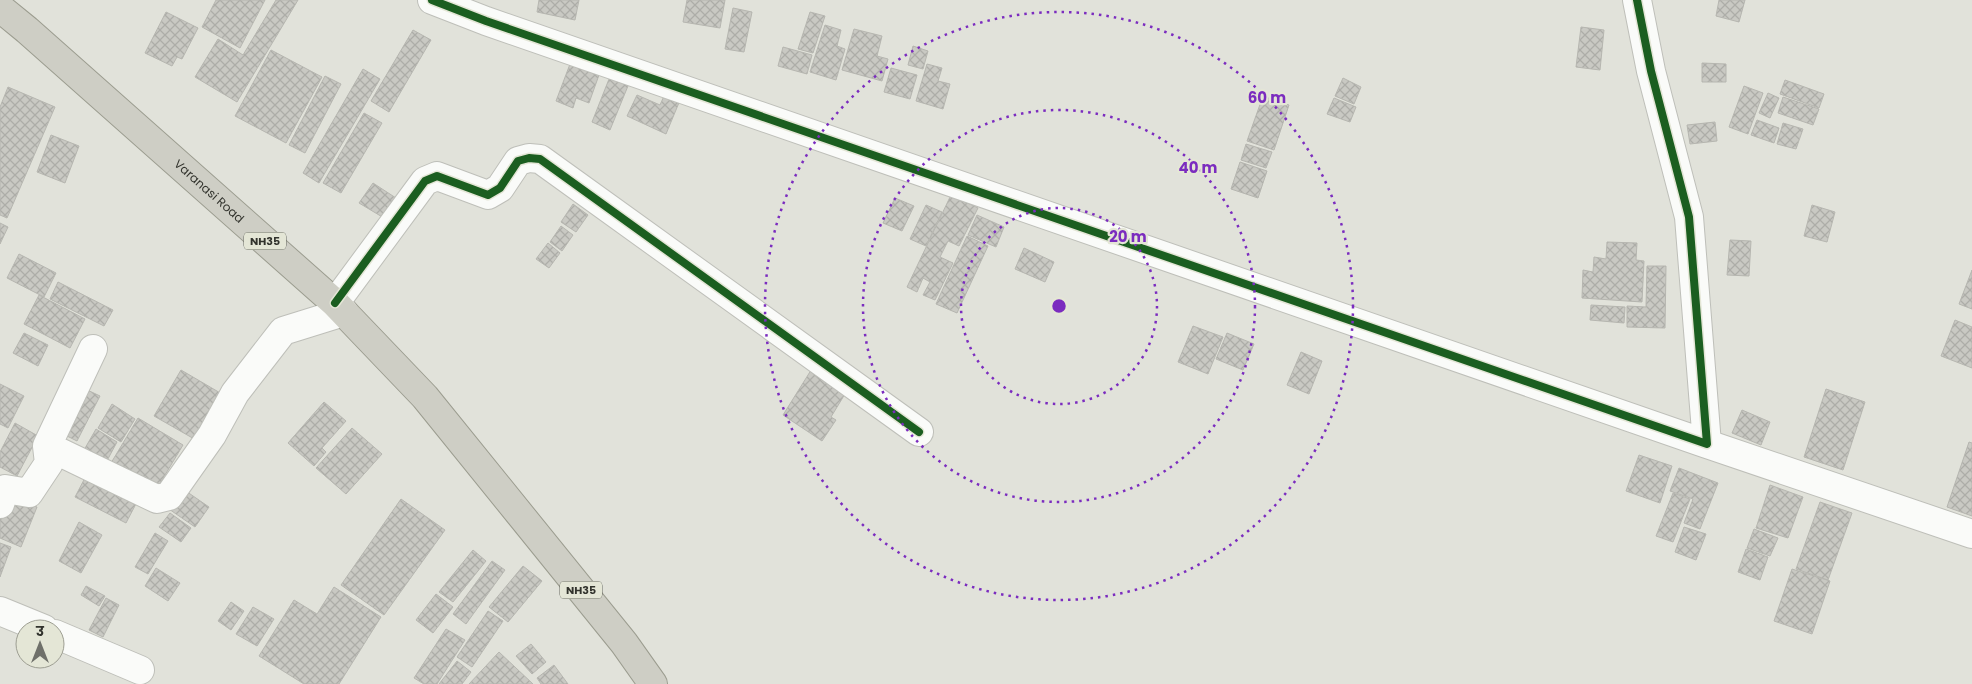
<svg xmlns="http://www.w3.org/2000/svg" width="1972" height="684" font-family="Poppins,'Noto Sans Devanagari',sans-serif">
<defs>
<pattern id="building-cross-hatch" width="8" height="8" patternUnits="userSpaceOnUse" patternTransform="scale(1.25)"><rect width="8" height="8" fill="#c9c9c3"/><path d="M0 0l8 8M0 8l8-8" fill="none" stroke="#adada8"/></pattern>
</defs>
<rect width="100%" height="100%" fill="#e1e2da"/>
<path fill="url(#building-cross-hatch)" stroke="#b6b6b0" d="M 216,0 L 265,0 L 240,48 L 202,27 Z
M 276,0 L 298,0 L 237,102 L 195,77 L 218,39 L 243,55 Z
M 539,0 L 579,0 L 575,20 L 537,12 Z
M 687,0 L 725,0 L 720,28 L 683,22 Z
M 1719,0 L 1745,0 L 1739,22 L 1716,16 Z
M 733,8 L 752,12 L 744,52 L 725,49 Z
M 166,12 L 198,28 L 182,59 L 177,57 L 172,66 L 145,53 Z
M 810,12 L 825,16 L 813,53 L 798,49 Z
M 825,25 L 841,30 L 837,46 L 845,49 L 836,80 L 810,72 Z
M 1581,27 L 1604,30 L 1600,70 L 1576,67 Z
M 854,29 L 882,36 L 877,56 L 888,59 L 882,81 L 842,70 Z
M 413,30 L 431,40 L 389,112 L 371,101 Z
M 913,46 L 928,51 L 923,69 L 908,65 Z
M 783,47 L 812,55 L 807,74 L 778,66 Z
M 271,50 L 322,77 L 286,143 L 235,116 Z
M 1702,63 L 1726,64 L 1726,82 L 1702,82 Z
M 570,64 L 599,75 L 589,103 L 576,98 L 573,108 L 556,101 Z
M 927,64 L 942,68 L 938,81 L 950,84 L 943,109 L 916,101 Z
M 891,68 L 917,75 L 910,99 L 884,92 Z
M 363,69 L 380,79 L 319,183 L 303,173 Z
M 611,74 L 630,81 L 610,130 L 592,122 Z
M 325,76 L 341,84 L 305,153 L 289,145 Z
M 1343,78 L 1361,87 L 1354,104 L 1335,96 Z
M 1785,80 L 1824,94 L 1819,108 L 1780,94 Z
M 1744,86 L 1763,93 L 1748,134 L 1729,127 Z
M 8,87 L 55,107 L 7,218 L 0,215 L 0,107 Z
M 668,87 L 683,93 L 666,134 L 627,116 L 637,95 L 660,105 Z
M 1768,93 L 1779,98 L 1770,118 L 1759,113 Z
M 1263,96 L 1289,105 L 1274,150 L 1247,141 Z
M 1783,97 L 1819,109 L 1813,125 L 1778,113 Z
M 1334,98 L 1356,107 L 1350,122 L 1327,114 Z
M 364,113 L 382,123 L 341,193 L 323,183 Z
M 1757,120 L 1779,128 L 1774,143 L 1751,135 Z
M 1715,122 L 1717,141 L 1690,144 L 1687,125 Z
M 1783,123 L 1803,129 L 1796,149 L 1777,144 Z
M 51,135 L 79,146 L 65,183 L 37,172 Z
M 1246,144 L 1272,152 L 1266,168 L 1241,160 Z
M 1240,162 L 1267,171 L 1258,198 L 1231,189 Z
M 373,183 L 396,198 L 384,218 L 359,203 Z
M 951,195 L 978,208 L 959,246 L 948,241 L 940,257 L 953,263 L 935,300 L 923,295 L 930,282 L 923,278 L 917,292 L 907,287 Z
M 895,198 L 914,206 L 902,231 L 883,223 Z
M 573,204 L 588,215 L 576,232 L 561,222 Z
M 926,205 L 942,212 L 926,246 L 910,239 Z
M 1812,205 L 1835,212 L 1827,242 L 1804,236 Z
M 977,215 L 1004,227 L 996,247 L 968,235 Z
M 0,223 L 8,227 L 0,244 Z
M 561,226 L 573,235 L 562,251 L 550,242 Z
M 967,236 L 988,246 L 957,313 L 936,304 Z
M 1730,240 L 1751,241 L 1749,276 L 1727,275 Z
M 1607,242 L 1637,243 L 1636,260 L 1644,261 L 1642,302 L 1582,298 L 1583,270 L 1593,272 L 1594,257 L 1606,259 Z
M 548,243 L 560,253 L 549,268 L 536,259 Z
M 1024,248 L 1054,262 L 1045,282 L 1015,269 Z
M 19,254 L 56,273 L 44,297 L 7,278 Z
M 1647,266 L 1666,266 L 1665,328 L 1627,327 L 1627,306 L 1646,307 Z
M 1972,270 L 1972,309 L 1959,304 Z
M 58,282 L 113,310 L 104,326 L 50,299 Z
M 39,295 L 85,319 L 70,348 L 24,324 Z
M 1591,305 L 1625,307 L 1624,323 L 1590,320 Z
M 1955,320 L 1972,327 L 1972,368 L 1941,356 Z
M 1193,326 L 1223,337 L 1208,374 L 1178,362 Z
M 24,333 L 48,345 L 38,366 L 13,353 Z
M 1227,333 L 1254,344 L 1243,370 L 1216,359 Z
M 1301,352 L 1322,361 L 1309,394 L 1287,385 Z
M 813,367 L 848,389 L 831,417 L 836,420 L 822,441 L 783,415 Z
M 181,370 L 222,394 L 196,440 L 154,416 Z
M 0,384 L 24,396 L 8,428 L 0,424 Z
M 81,387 L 100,396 L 77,441 L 59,432 Z
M 1826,389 L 1865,402 L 1843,470 L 1804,457 Z
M 324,402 L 346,421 L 322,448 L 326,452 L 314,466 L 288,443 Z
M 112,404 L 135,419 L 121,442 L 98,428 Z
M 1742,410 L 1770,422 L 1761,445 L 1732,433 Z
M 138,418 L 183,445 L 153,495 L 108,468 Z
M 15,423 L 38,436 L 17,476 L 0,467 L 0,452 Z
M 352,428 L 382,454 L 346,494 L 316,468 Z
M 96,429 L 117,442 L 102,470 L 80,457 Z
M 1969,442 L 1972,443 L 1972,516 L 1947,507 Z
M 1639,455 L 1672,466 L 1660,503 L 1626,491 Z
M 1679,468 L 1718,483 L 1700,529 L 1684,523 L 1693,499 L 1670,491 Z
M 87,474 L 138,500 L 126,523 L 75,497 Z
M 1770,485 L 1803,497 L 1788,538 L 1756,528 Z
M 180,487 L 209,507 L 195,527 L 166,507 Z
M 1673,493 L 1690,499 L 1673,542 L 1656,536 Z
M 9,496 L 37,507 L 21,547 L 0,538 L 0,518 Z
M 401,499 L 445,530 L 384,615 L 341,585 Z
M 1820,502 L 1852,513 L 1828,580 L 1796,569 Z
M 170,513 L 191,528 L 181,542 L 159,527 Z
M 79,522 L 102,535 L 81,573 L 59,561 Z
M 1684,527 L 1706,534 L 1696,560 L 1675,552 Z
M 1754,529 L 1778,538 L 1770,556 L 1747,548 Z
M 155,533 L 168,541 L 148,574 L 135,567 Z
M 0,543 L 11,547 L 0,577 Z
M 1746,549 L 1768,557 L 1760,580 L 1738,572 Z
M 473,550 L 486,561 L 453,602 L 439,592 Z
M 492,561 L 505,570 L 466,624 L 453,614 Z
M 523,566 L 542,581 L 508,622 L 489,607 Z
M 156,568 L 180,583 L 168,601 L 145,586 Z
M 1792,569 L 1830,581 L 1812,634 L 1774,621 Z
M 86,586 L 105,596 L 99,606 L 81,595 Z
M 334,587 L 381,617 L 339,684 L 304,684 L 259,656 L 294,600 L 317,614 Z
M 436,594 L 453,607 L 433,633 L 416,620 Z
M 106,598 L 119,605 L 103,637 L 89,630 Z
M 231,602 L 244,611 L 231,630 L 218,621 Z
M 253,607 L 274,619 L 257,646 L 236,634 Z
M 488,611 L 503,621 L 472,667 L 457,657 Z
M 446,629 L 465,640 L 437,684 L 424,684 L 414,678 Z
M 531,644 L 546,662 L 532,674 L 516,656 Z
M 499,652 L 533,684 L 469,684 Z
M 457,661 L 471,672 L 462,684 L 439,684 Z
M 554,665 L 568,684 L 541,684 L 537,678 Z"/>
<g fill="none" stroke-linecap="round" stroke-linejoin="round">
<g stroke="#bebfb9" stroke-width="30">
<path id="minor" d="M 432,0 L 486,21 L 1707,444 L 1689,217 L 1651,71 L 1637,0
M 335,303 L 425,181 L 437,176 L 488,195 L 500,188 L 518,161 L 529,158 L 540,159 L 919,432
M 1707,444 L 1972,534
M 47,446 L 157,499 L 169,496 L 212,435 L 235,393 L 283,331 L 344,312
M 0,504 L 5,489 L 29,493 L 49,463 L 47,446 L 93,349
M 0,611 L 44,629
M 55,634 L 140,670"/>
</g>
<g stroke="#9b9c8f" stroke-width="30">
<g id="highway">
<path id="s1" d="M 0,8 L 27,30 L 335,303 L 425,397 L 624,643 L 653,684"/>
</g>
</g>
<use href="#minor" stroke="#fafbf9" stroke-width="28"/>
<use href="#highway" stroke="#cecec5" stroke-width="28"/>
<g stroke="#e4e6d6" stroke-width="11">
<path id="cycleway" d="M 432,0 L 486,21 L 1707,444 L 1689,217 L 1651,71 L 1637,0
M 335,303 L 425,181 L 437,176 L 488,195 L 500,188 L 518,161 L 529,158 L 540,159 L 919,432"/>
</g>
<use href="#cycleway" stroke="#1b5e20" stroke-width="8"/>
</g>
<g fill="none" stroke="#7b2cbf" stroke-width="2.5" stroke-dasharray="2.5 5">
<circle cx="1059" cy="306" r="98"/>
<circle cx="1059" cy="306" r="196"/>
<circle cx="1059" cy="306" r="294"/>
</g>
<g text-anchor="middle" stroke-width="4.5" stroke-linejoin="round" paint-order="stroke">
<g fill="#e4e6d6" stroke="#676960" stroke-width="1">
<rect x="244" y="232.5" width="42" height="17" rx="4"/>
<rect x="560" y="581.5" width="42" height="17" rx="4"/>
</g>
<g font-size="11" font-weight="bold" fill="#32332d">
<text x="265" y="245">NH35</text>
<text x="581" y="594">NH35</text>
</g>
<g font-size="12" fill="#32332d" stroke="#e4e6d6">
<text dy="4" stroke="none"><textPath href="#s1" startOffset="278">Varanasi Road</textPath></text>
</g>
</g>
<circle cx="1059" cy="306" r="8" fill="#7b2cbf" stroke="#e4e6d6" stroke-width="2.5"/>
<g font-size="15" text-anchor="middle" font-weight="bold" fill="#7b2cbf" stroke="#e4e6d6" stroke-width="4.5" stroke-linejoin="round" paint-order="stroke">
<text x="1267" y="103">60 m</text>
<text x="1198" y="173">40 m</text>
<text x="1128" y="242">20 m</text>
</g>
<g transform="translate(40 644)"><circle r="24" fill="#e4e6d6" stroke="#9d9e92"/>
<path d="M0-4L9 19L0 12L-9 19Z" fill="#6f706a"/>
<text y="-8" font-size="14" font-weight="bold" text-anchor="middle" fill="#32332d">उ</text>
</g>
</svg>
